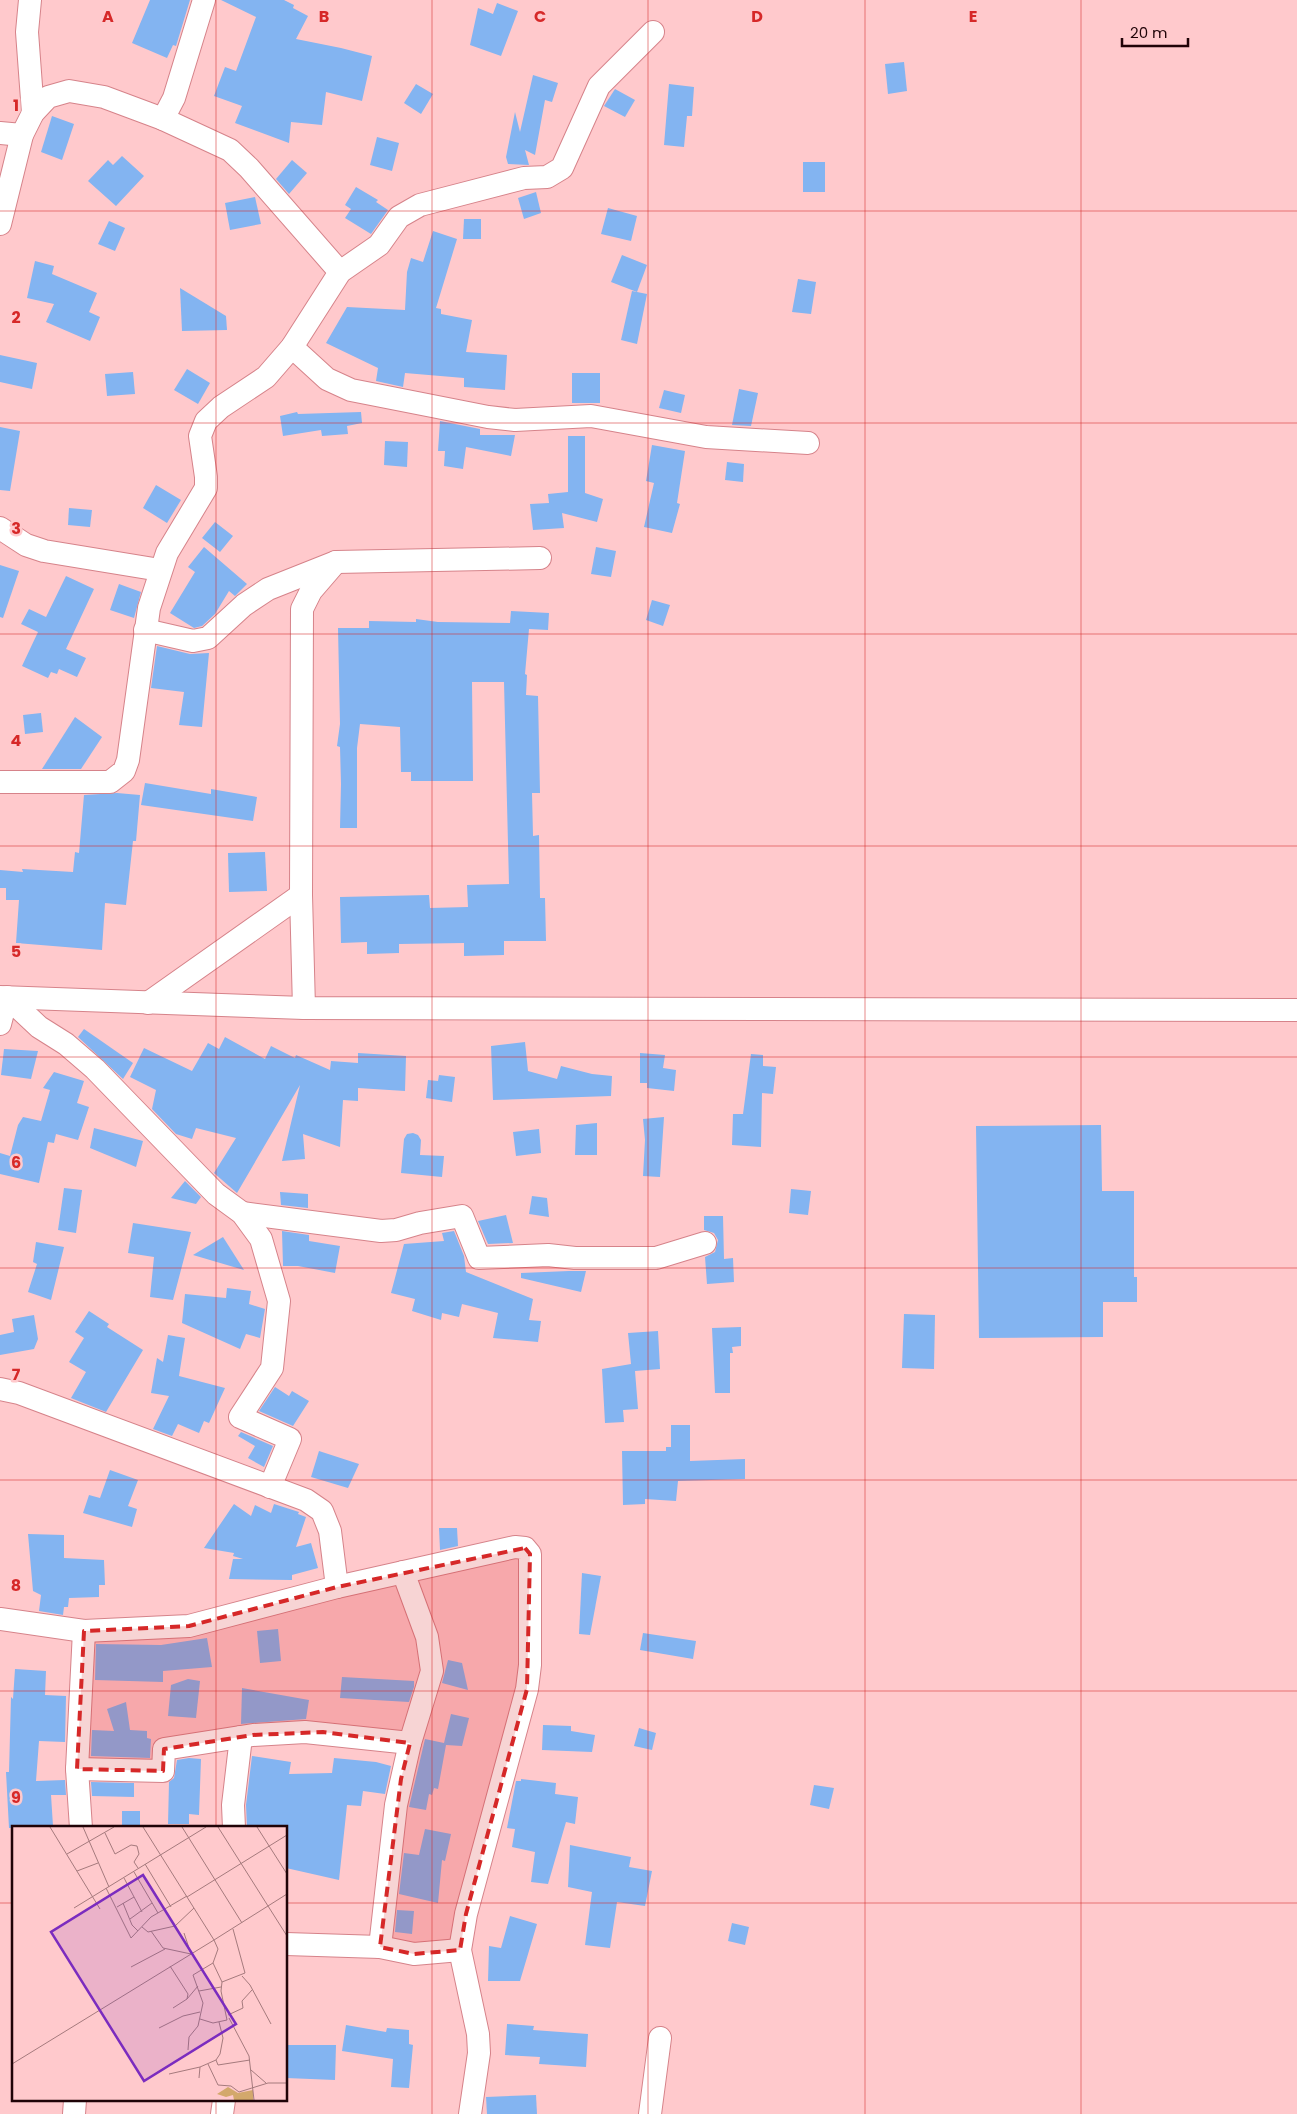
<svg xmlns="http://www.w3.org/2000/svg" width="1297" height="2114" font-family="Poppins,sans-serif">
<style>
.building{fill:#83b4f1}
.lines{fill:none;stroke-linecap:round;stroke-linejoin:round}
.street-casing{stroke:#d6838a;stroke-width:24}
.street{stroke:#fff;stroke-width:22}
.marked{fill:#d62828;fill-opacity:0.2;stroke:#d62828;stroke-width:4;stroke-dasharray:10 6;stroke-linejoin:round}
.grid{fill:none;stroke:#d62828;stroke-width:1;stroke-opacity:0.55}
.inset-road{fill:none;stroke:#a57a7d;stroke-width:1}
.view{fill:#7b2cbf;fill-opacity:0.15;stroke:#7b2cbf;stroke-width:2.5}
.inset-edge{fill:none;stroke:#1f0307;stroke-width:2.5}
.grid-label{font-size:16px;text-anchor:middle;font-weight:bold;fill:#d62828;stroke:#ffc9cc;stroke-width:5;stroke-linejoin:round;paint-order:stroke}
</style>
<rect width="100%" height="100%" fill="#ffc9cc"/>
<g class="building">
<polygon points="150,0 190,0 176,46 173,45 167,58 132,43"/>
<polygon points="221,0 284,0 294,5 293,8 308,16 296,39 341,48 372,56 362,101 326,92 322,125 291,122 289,143 235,123 242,106 214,96 225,67 236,71 256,17"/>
<polygon points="497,3 518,11 501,56 470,45 478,8 493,14"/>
<polygon points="904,62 907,91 888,94 885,64"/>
<polygon points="533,75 558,83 552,102 545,100 535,155 525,150 529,165 508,164 506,157 515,112 520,132"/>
<polygon points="416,84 433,94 421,114 404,103"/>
<polygon points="669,84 694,87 692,116 687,116 684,147 664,145"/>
<polygon points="615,89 635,100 625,117 604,106"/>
<polygon points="52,116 74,124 62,160 41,152"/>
<polygon points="377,137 399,143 392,171 370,165"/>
<polygon points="122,156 144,176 116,206 88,181 108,160 113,165"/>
<polygon points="292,160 307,173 289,194 276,179"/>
<rect x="803" y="162" width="22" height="30"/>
<polygon points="356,187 378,200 376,202 388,210 371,234 345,218 351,209 345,205"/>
<polygon points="536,192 541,213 524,219 518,198"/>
<polygon points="255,197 261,224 230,230 225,203"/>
<polygon points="608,208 637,216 631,241 601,234"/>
<polygon points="464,219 481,219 481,239 463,239"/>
<polygon points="109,221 125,228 115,251 98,244"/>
<polygon points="433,231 457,239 436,308 441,309 441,314 472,320 466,352 507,355 505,390 464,387 464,378 405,373 403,387 376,381 378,368 326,343 347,307 405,310 407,272 411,258 423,262"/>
<polygon points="622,255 647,265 637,292 611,282"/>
<polygon points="35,261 54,266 52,274 97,293 89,312 100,317 90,341 46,322 54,304 27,298"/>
<polygon points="798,279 816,282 811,314 792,312"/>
<polygon points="180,288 226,316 227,330 182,331"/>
<polygon points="632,291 647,294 637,344 621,340"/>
<polygon points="0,355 37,363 32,389 0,382"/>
<polygon points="187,369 210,383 198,404 174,390"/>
<polygon points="133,372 135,394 107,396 105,374"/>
<rect x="572" y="373" width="28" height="30"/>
<polygon points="739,389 758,393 751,426 732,425"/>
<polygon points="664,390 685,395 681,413 659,408"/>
<polygon points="297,412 298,414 361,412 362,423 347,426 348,434 322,436 321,430 283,436 280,416"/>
<polygon points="440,421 480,429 480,435 515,435 511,456 466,447 463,469 444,466 445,451 438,451"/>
<polygon points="0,427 20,431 10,491 0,490"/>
<polygon points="568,436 585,436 585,493 603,499 597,522 562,513 564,528 533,530 530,504 549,503 548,494 568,492"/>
<polygon points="385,441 408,442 407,467 384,465"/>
<polygon points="652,445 685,451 677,503 680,504 672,533 644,527 654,483 646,481"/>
<polygon points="727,462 744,464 743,482 725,480"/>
<polygon points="156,485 181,500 167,523 143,508"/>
<polygon points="69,508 92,510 90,527 68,525"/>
<polygon points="215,522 233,536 220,552 202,538"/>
<polygon points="204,547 247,584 235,596 229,591 215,614 202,626 194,628 170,613 195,572 188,567"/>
<polygon points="596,547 616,551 611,577 591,574"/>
<polygon points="0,565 19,571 3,618 0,617"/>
<polygon points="66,576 94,589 66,649 86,658 77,677 59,669 57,674 51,672 48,678 22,666 38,632 21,624 29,609 46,617"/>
<polygon points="119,584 141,592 134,618 110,610"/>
<polygon points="652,600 670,605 663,626 646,620"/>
<polygon points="511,611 549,613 548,630 529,629 525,674 527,675 526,695 538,696 540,793 532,793 533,836 539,835 540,898 545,898 546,941 504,941 504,955 464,956 464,943 399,944 399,953 367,954 367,942 341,943 340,897 429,895 430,908 468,907 467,885 509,884 504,682 472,682 473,781 411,781 411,772 401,772 400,727 360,724 357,748 357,828 340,828 341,784 340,747 337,746 340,724 338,628 369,628 369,621 416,622 416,619 438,622 510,623"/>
<polygon points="157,646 190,654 209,653 202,727 179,725 184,692 151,688"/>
<polygon points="41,713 43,732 25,734 23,715"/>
<polygon points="75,717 102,737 81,769 42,769"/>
<polygon points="145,783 211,794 211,789 257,797 253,821 141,805"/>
<polygon points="117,793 140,795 136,841 133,841 126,905 105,903 102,950 16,943 19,900 6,900 6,888 0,888 0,870 23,872 22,869 73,872 75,852 79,853 84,795"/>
<polygon points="265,852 267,891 229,892 228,853"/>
<polygon points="84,1029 133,1063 123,1079 78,1037"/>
<polygon points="225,1037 265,1059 271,1046 295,1058 296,1055 330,1070 331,1061 358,1063 358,1053 406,1056 405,1091 358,1088 358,1101 343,1100 340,1147 303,1134 305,1159 282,1161 300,1085 237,1193 214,1173 236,1138 196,1128 192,1139 176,1134 152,1109 156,1090 130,1077 144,1048 192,1071 208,1043 219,1049"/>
<polygon points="525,1042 528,1071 557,1079 561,1066 592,1074 612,1076 611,1096 493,1100 491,1046"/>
<polygon points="4,1049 38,1051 31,1079 1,1075"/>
<polygon points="640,1053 665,1055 663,1068 676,1070 674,1091 647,1088 647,1083 640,1083"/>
<polygon points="751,1054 763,1055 763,1066 776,1067 773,1094 762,1093 761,1147 732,1145 733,1114 743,1114"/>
<polygon points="54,1072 84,1081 77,1103 89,1107 78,1140 56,1134 54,1143 48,1142 39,1183 0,1174 0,1153 10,1156 18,1125 23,1117 41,1121 50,1090 43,1088"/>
<polygon points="439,1075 455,1077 452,1102 426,1098 428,1080 438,1081"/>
<polygon points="664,1117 660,1177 643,1176 645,1140 643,1119"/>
<polygon points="597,1123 597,1155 575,1155 576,1125"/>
<polygon points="1101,1125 1102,1191 1134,1191 1134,1277 1137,1277 1137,1302 1103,1302 1103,1337 979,1338 976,1126"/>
<polygon points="94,1128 143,1141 136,1167 90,1148"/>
<polygon points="539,1129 541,1153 516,1156 513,1132"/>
<polygon points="413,1133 418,1135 421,1140 420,1155 444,1156 442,1177 401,1173 404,1139 407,1134"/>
<polygon points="185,1181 201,1197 196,1204 171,1198"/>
<polygon points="64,1188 82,1190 76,1233 58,1230"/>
<polygon points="791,1189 811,1191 808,1215 789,1213"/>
<polygon points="280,1192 308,1194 308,1208 281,1205"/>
<polygon points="532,1196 547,1198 549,1217 529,1214"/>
<polygon points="506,1215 513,1243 488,1244 478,1221"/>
<polygon points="704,1216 723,1216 724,1259 733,1258 734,1282 707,1284 705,1257 715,1252 718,1240 714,1233 704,1230"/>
<polygon points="133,1223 191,1232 173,1300 150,1297 154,1257 128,1253"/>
<polygon points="282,1231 309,1235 309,1241 340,1246 335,1273 298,1266 283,1266"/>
<polygon points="454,1231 464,1256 466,1272 533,1299 529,1320 541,1321 538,1342 493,1338 498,1313 462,1304 459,1317 442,1313 441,1320 412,1311 415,1299 391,1293 404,1244 444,1241 442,1233"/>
<polygon points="223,1237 244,1270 193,1255"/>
<polygon points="36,1242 64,1247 51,1300 28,1292 37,1264 33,1262"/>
<polygon points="569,1271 586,1271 581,1292 521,1278 521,1273"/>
<polygon points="227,1288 251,1291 249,1304 265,1309 260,1338 246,1334 240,1349 182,1323 185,1294 226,1298"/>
<polygon points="89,1311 109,1324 107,1327 143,1350 106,1412 71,1398 86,1372 69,1362 84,1338 75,1332"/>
<polygon points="904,1314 935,1315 934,1369 902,1368"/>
<polygon points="34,1315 38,1339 34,1349 0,1355 0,1335 14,1332 12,1319"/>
<polygon points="741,1327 741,1346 732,1347 733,1353 730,1353 730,1393 715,1393 712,1328"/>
<polygon points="658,1331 660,1369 635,1371 638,1409 623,1410 624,1422 605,1423 602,1369 631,1364 628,1333"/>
<polygon points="168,1335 185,1338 179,1376 225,1388 209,1423 204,1421 199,1433 178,1424 172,1436 153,1429 169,1396 151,1393 157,1358 163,1362"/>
<polygon points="275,1387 289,1396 292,1391 309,1401 293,1426 259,1411"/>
<polygon points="671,1425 690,1425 690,1461 745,1459 745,1479 678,1481 676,1501 645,1499 645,1504 623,1505 622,1451 666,1451 666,1447 671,1447"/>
<polygon points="241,1432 273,1446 264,1467 248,1458 255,1446 238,1436"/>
<polygon points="319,1451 359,1464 348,1488 311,1477"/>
<polygon points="110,1470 138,1480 128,1506 137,1509 132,1527 83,1513 89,1495 100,1498"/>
<polygon points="234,1504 251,1516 255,1505 271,1513 274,1504 299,1512 298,1514 306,1517 296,1547 311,1543 318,1568 292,1575 292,1580 229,1579 233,1559 243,1559 233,1556 234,1553 204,1548"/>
<polygon points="439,1528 457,1528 458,1546 440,1550"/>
<polygon points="28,1534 64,1535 64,1558 104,1560 105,1585 99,1585 99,1597 69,1598 68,1607 64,1607 63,1615 39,1611 41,1595 33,1591"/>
<polygon points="582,1573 601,1576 590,1635 579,1634"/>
<polygon points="278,1629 281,1661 260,1663 257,1631"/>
<polygon points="643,1633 696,1641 693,1659 640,1650"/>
<polygon points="207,1638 212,1667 163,1671 163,1682 95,1680 96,1644 161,1645"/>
<polygon points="448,1660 462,1663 468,1690 442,1683"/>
<polygon points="15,1669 46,1671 45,1695 66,1696 65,1742 39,1741 36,1781 65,1780 66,1795 51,1795 53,1826 9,1828 6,1772 9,1772 11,1697 13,1699"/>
<polygon points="342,1677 414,1681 414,1687 409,1702 340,1698"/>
<polygon points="188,1679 200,1681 196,1718 168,1716 171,1685"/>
<polygon points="242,1688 309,1700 306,1719 241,1724"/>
<polygon points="126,1702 130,1730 147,1731 147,1738 151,1739 150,1758 91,1756 92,1730 114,1731 107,1709"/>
<polygon points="451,1714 469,1718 462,1746 446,1745 438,1789 434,1788 432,1795 429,1794 426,1810 409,1807 425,1739 444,1743"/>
<polygon points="543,1725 571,1726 571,1731 595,1735 592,1752 542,1750"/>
<polygon points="639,1728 656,1733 652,1750 634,1746"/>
<polygon points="252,1756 291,1762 289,1774 332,1773 334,1758 376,1762 391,1766 385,1794 363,1791 361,1806 347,1805 339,1880 286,1868 286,1828 247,1828 246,1805"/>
<polygon points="189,1758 201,1759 199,1815 189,1814 189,1824 168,1824 169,1782 174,1778 177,1760"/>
<polygon points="521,1779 556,1783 555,1794 578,1797 575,1824 566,1822 548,1884 531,1882 535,1852 512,1847 515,1829 507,1828 516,1781 521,1781"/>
<polygon points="91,1782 134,1783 134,1797 92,1796"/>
<polygon points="814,1785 834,1788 829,1809 810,1805"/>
<rect x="122" y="1811" width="18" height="17"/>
<polygon points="425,1829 451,1834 445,1861 442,1860 438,1903 399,1894 404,1853 419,1855"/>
<polygon points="570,1845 631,1857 629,1867 652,1871 645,1906 617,1902 610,1948 585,1945 592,1892 568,1887"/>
<polygon points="397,1910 414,1911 412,1934 395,1932"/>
<polygon points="510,1916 537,1924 520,1981 488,1981 489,1946 501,1948"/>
<polygon points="732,1923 749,1927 745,1945 728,1941"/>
<polygon points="507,2024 534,2026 533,2030 588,2034 586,2067 539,2064 540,2057 505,2055"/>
<polygon points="346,2025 386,2032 387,2028 409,2030 409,2044 413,2045 409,2088 391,2087 393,2059 342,2051"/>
<polygon points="288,2045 336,2045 335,2080 286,2078"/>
<polygon points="536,2095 537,2114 487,2114 486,2097"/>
</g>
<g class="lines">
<g class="street-casing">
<g id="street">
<polyline points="30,0 27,32 33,113"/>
<polyline points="163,119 174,98 204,0"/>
<polyline points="0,133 22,135"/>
<polyline points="0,224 22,135 33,113 48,97 69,91 104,97 163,119 230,150 249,168 340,272"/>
<polyline points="292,347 327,379 351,390 488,417 515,420 591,416 706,437 808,443"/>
<polyline points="0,528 26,545 44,551 160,570"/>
<polyline points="145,630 193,641 208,638 244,605 268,589 336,562 540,558"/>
<polyline points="0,782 110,782 124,771 128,760 149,608 167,553 206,488 206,477 200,436 206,421 221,407 266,377 292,347 340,272 379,245 399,217 420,205 524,178 547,177 562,168 599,86 653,32"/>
<polyline points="0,997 304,1008 1297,1010"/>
<polyline points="148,1003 301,895"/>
<polyline points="304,1008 301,895 302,609 311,591 336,562"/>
<polyline points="0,1024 7,997 39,1027 66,1044 95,1069 216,1194 242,1213 261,1239 279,1301 272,1368 240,1417 290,1439 270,1487"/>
<polyline points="242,1213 381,1231 396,1230 420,1223 462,1216 479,1258 548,1255 575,1258 656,1258 705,1243"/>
<polyline points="0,1389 19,1393 306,1500 322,1511 330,1531 337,1587"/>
<polyline points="0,1619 84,1631 189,1626 337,1587 515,1547 525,1548 530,1554 530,1665 527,1689 466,1914 460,1950 478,2034 479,2053 470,2114"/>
<polyline points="77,1769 163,1771 164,1749 253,1735 305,1732 410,1743"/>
<polyline points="81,1828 77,1769 84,1631"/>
<polyline points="234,1828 233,1805 241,1737"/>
<polyline points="286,1944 380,1947 414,1954 460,1950"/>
<polyline points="380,1947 396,1805 410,1743 432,1671 427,1637 403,1572"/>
<polyline points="74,2114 75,2100"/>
<polyline points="222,2114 224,2100"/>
<polyline points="650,2114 660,2038"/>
</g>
</g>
<use href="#street" class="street"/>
</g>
<path class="marked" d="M525 1548 530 1554 527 1689 466 1914 460 1950 414 1954 380 1947 401 1779 410 1743 323 1732 253 1735 164 1749 163 1771 77 1769 84 1631 189 1626 337 1587Z"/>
<path class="grid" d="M216 0V1828M432 0V2114M648 0V2114M865 0V2114M1081 0V2114M0 211H1297M0 423H1297M0 634H1297M0 846H1297M0 1057H1297M0 1268H1297M0 1480H1297M0 1691H1297M0 1903H14M286 1903H1297M216 2100V2114"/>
<g transform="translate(12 1826)">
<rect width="275" height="275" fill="#ffc9cc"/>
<path d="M216 261 226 267 241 264V274H222L221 269 214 271 205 268Z" fill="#d3a86c"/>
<path class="inset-road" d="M38 1 88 83M71 1 97 61M131 1 202 114 275 68M170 1 230 97M206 1 275 110M245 1 275 48M93 7 103 28 119 19 125 20 127 28 122 36 126 42M55 28 102 1M133 38 159 81M65 45 86 37M122 46 146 87M112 52 130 86M94 62 119 112 139 91 175 70M175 71 275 9M111 77 120 99 126 105M105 81 122 71M62 82 194 1M118 93 140 77M130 101 136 106 163 100 182 82M139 105 151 122 179 128 172 107M158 140 176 168 175 173M119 141 153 123M230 150 238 159 259 198M187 165 209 161M161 182 175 173 186 160M216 189 231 182 230 175 240 164M217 192 237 230 242 274M188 193 201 197 215 194 209 165 210 156 233 147 221 103M147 202 171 190 188 186M176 224 177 211 186 200 191 177 181 149 201 137M204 234 206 239 238 234M0 238 202 114 206 123 201 137 210 156M196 238 206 259 219 260 227 266 256 257H275M239 244 254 257M157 248 188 241M187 252 188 241 204 234 208 228 211 212 207 196"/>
<path class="view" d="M131 49 224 198 132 255 39 106Z"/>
<rect width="275" height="275" class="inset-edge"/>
</g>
<g class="grid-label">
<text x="108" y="22">A</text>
<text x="324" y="22">B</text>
<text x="540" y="22">C</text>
<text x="757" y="22">D</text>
<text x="973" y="22">E</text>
<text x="16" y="111">1</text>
<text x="16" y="323">2</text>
<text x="16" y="534">3</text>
<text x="16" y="746">4</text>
<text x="16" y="957">5</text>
<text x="16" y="1168">6</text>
<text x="16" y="1380">7</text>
<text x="16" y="1591">8</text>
<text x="16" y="1803">9</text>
</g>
<path d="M1122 38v8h66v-8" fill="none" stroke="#1f0307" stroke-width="2.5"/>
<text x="1130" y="38" font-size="15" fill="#1f0307" stroke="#ffc9cc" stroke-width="4" paint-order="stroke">20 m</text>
</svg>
